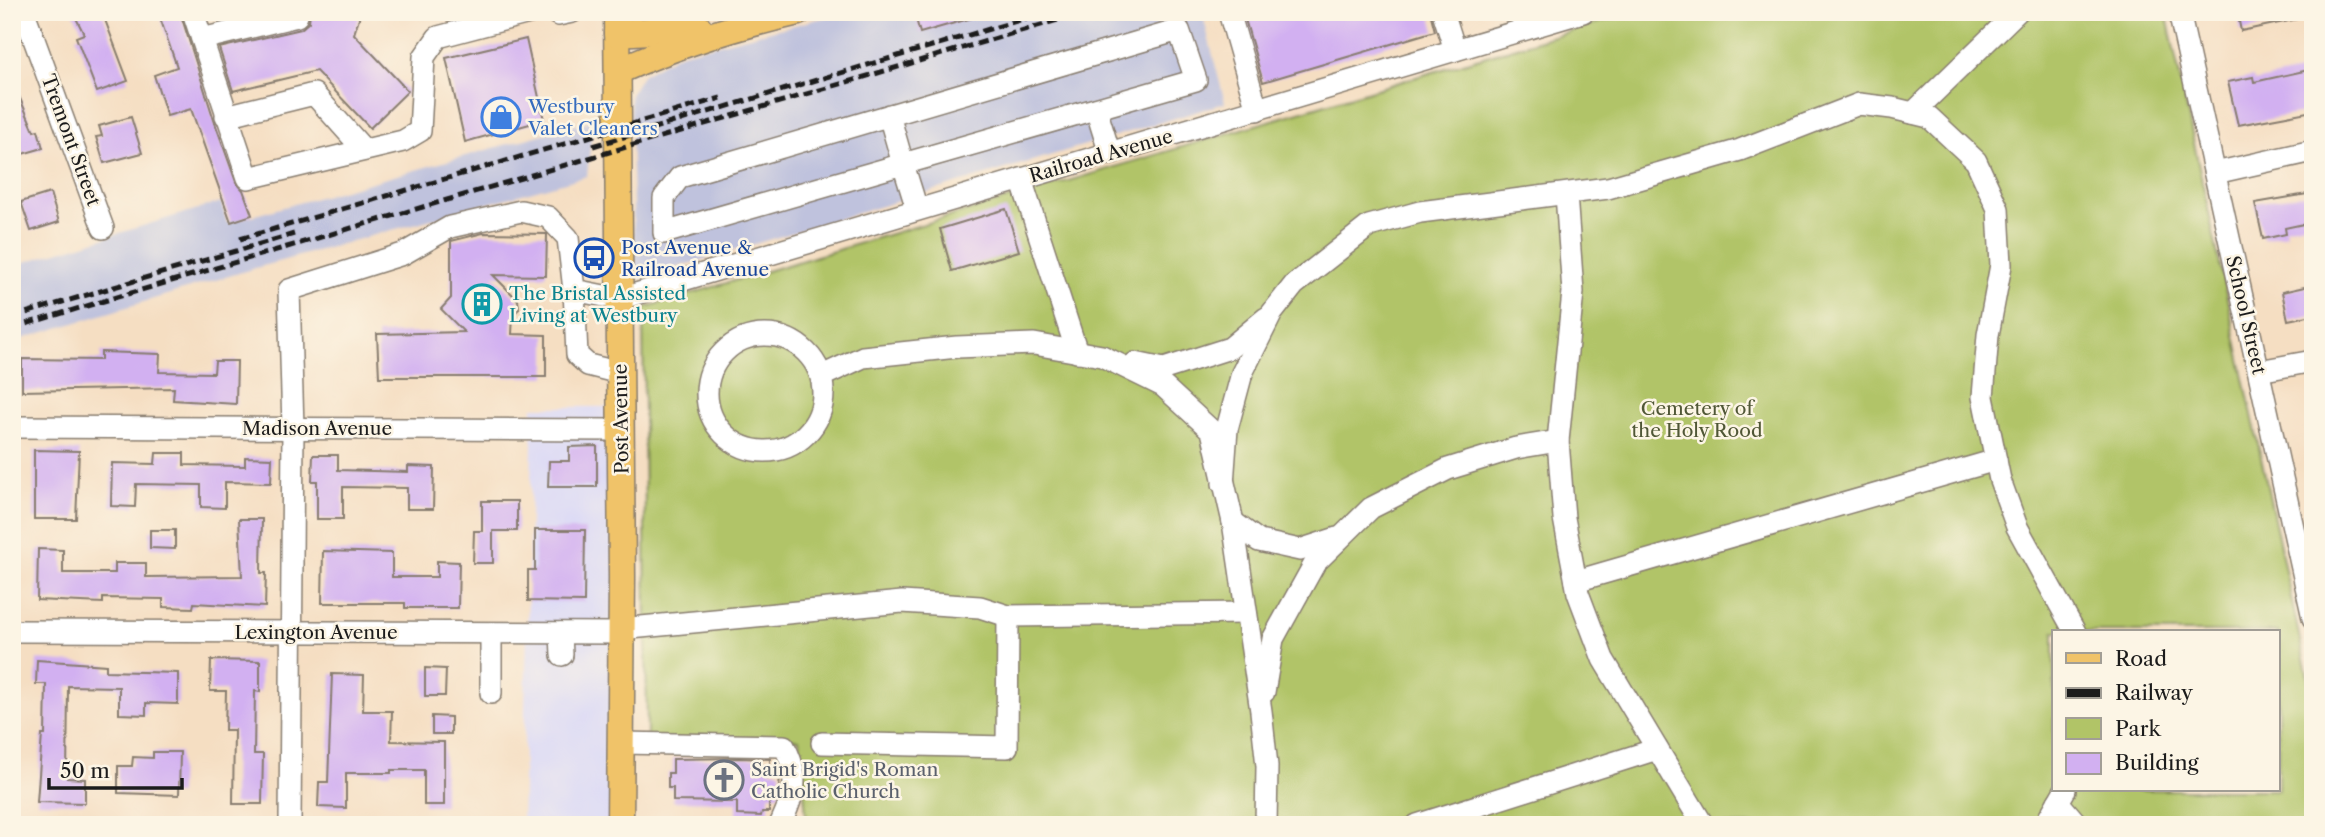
<svg xmlns="http://www.w3.org/2000/svg" width="2325" height="837" font-family="'Libre Caslon Text',serif">
<style>
.built{fill:#d8d7f8}
.industrial{fill:#bfc2dd}
.green{fill:#b1c467;stroke:#667042;stroke-width:2;fill-rule:evenodd}
.building{fill:#d2b0f1}
.lines{fill:none;stroke-linecap:round;stroke-linejoin:round}
.minor-casing{stroke:#887d6f;stroke-width:24}
.major-casing{stroke:#887d6f;stroke-width:29}
.minor{stroke:#fff;stroke-width:21}
.major{stroke:#f0c369;stroke-width:26}
.rail{stroke:#1c1c1c;stroke-width:5;stroke-dasharray:10 5;stroke-linecap:butt}
.labels{text-anchor:middle;dominant-baseline:central;stroke-width:5;stroke-linejoin:round;paint-order:stroke}
.shop-label{font-size:19px;fill:#366cbe;stroke:#fcf5e5;text-anchor:start}
.street-label{font-size:19px;fill:#1c1c1c;stroke:#fcf5e5}
.transit-label{font-size:19px;fill:#164399;stroke:#fcf5e5;text-anchor:start}
.culture-label{font-size:19px;fill:#0d838f;stroke:#fcf5e5;text-anchor:start}
.park-label{font-size:19px;fill:#505736;stroke:#fcf5e5}
.worship-label{font-size:19px;fill:#5b616d;stroke:#fcf5e5;text-anchor:start}
</style>
<rect width="100%" height="100%" fill="#fcf5e5"/>
<filter id="ink" filterUnits="userSpaceOnUse"><feTurbulence type="fractalNoise" baseFrequency=".0143" numOctaves="2"/><feDisplacementMap in="SourceGraphic" scale="14" xChannelSelector="R" yChannelSelector="G"/><feConvolveMatrix kernelMatrix="1 2 1 2 8 2 1 2 1" color-interpolation-filters="sRGB"/></filter>
<filter id="wash" filterUnits="userSpaceOnUse"><feTurbulence type="fractalNoise" baseFrequency=".00686" numOctaves="4" result="noise"/><feDisplacementMap in="SourceGraphic" scale="28" xChannelSelector="R" yChannelSelector="G"/><feGaussianBlur stdDeviation="1.57" result="paint"/><feColorMatrix in="noise" values="0 0 0 0 0 0 0 0 0 0 0 0 0 0 0 0 0 1.4 0 .05"/><feComposite in="paint" operator="in"/></filter>
<g filter="url(#wash)">
<rect width="100%" height="100%" fill="#f5dec2"/>
<polygon class="built" points="533,407 623,407 621,825 522,825"/>
<g class="industrial">
<polygon points="846,12 1202,12 1225,103 635,280 630,95 642,75 679,54"/>
<polygon points="593,120 587,176 252,269 12,342 12,266 221,202 227,223"/>
</g>
<path class="green" d="M1634 12H2166L2313 701V825H807L799 739 647 740 643 308ZM2054 632H2278V790H2054Z"/>
<g id="blocks">
<g class="building">
<polygon points="73,12 102,12 128,81 97,92 76,37 84,34"/>
<polygon points="158,12 180,12 214,120 236,182 243,190 252,215 231,222 191,109 167,116 154,75 177,67"/>
<polygon points="310,12 361,12 354,34 408,91 370,128 316,71 233,91 219,48 301,29 309,22"/>
<polygon points="931,12 978,12 979,16 920,33 916,19"/>
<polygon points="1243,12 1430,12 1435,31 1263,82"/>
<polygon points="2237,12 2298,12 2298,19 2241,31"/>
<polygon points="526,39 544,120 465,142 446,58"/>
<polygon points="2313,69 2313,111 2238,125 2228,82 2253,77 2254,82"/>
<polygon points="12,80 34,131 38,130 43,148 12,157"/>
<polygon points="131,117 142,153 104,163 96,137 102,136 99,126"/>
<polygon points="50,193 59,222 31,231 21,202"/>
<polygon points="2313,193 2313,222 2285,228 2286,234 2263,239 2255,203"/>
<polygon points="1006,209 1019,251 952,271 940,229"/>
<polygon points="483,233 547,234 546,276 493,275 518,300 519,309 513,315 512,334 546,335 546,377 379,377 377,334 464,332 441,309 451,298 451,241"/>
<polygon points="2309,286 2313,315 2288,320 2282,292"/>
<polygon points="101,352 160,354 159,372 214,373 215,361 237,361 236,404 173,400 174,388 22,391 22,359 101,360"/>
<polygon points="597,446 597,487 548,487 549,461 569,461 569,447"/>
<polygon points="34,450 79,451 76,519 34,519"/>
<polygon points="156,453 184,453 184,465 245,466 245,457 272,458 271,483 225,482 225,508 201,507 201,485 136,484 135,507 111,506 112,463 155,464"/>
<polygon points="313,455 338,455 338,470 408,472 408,466 434,467 433,509 407,509 407,488 343,487 343,519 317,519 317,481 312,481"/>
<polygon points="482,501 517,501 517,531 493,531 493,563 473,563 474,531 482,531"/>
<polygon points="239,519 262,519 261,573 266,573 265,607 194,603 193,608 163,607 163,599 103,598 103,603 37,600 38,549 63,550 63,573 115,573 115,563 146,563 146,577 242,576"/>
<polygon points="150,530 175,530 175,549 150,548"/>
<polygon points="535,530 585,530 584,602 528,601 528,570 535,570"/>
<polygon points="323,551 392,553 392,577 437,577 437,561 459,562 458,608 405,608 405,603 322,603"/>
<polygon points="37,660 106,665 106,671 178,673 178,704 146,703 146,715 119,714 119,687 68,686 67,778 85,779 85,803 37,802 42,735 45,735 46,684 36,684"/>
<polygon points="211,660 260,661 260,692 255,691 254,754 263,754 262,804 233,804 234,730 225,730 226,691 210,691"/>
<polygon points="425,668 446,669 445,696 425,696"/>
<polygon points="332,674 364,675 363,711 392,711 391,741 444,742 444,805 424,805 424,770 391,770 391,773 346,773 346,808 318,807 319,782 328,782"/>
<polygon points="432,716 451,717 451,734 432,734"/>
<polygon points="153,752 180,752 179,795 118,793 118,766 132,766 133,757 153,758"/>
<polygon points="739,758 770,759 770,770 780,771 779,792 778,795 769,795 769,812 762,812 761,816 737,815 737,802 673,801 673,788 668,788 668,773 673,773 673,759"/>
</g>
</g>
</g>
<g filter="url(#ink)">
<use href="#blocks" fill-opacity="0" stroke="#887d6f" stroke-width="2"/>
<g class="lines">
<g class="minor-casing">
<g id="minor">
<polyline points="24,12 103,228"/>
<polyline points="193,12 248,178 403,141 420,131 424,57 438,37 533,12"/>
<polyline points="554,12 558,15 572,12"/>
<polyline points="1229,12 1257,110"/>
<polyline points="1443,12 1455,50"/>
<polyline points="2179,12 2313,618"/>
<polyline points="202,39 297,16 297,12"/>
<polyline points="1096,109 1110,154"/>
<polyline points="1913,113 2017,12"/>
<polyline points="889,115 903,164 1196,80 1179,30 680,177 664,198 664,233 903,164 917,209"/>
<polyline points="226,116 314,94 364,150"/>
<polyline points="2215,173 2313,151"/>
<polyline points="1021,179 1077,352"/>
<polyline points="1566,194 1573,292 1558,441 1564,518 1578,593 1603,659 1703,825"/>
<polyline points="574,290 577,355 588,365 620,373"/>
<circle cx="765" cy="393" r="58"/>
<polyline points="1135,363 1164,369 1230,348 1266,318"/>
<polyline points="2259,371 2313,361"/>
<polyline points="822,376 863,357 957,347 1034,344 1102,356 1163,386 1212,431 1233,522 1261,711 1267,766 1266,825"/>
<polyline points="12,427 621,430"/>
<polyline points="1223,484 1227,429 1242,373 1272,313 1294,285 1369,226 1420,212 1608,188 1740,150 1859,104 1892,108 1929,117 1976,161 1998,209 2001,265 1988,335 1983,397 2000,480 2017,527 2075,632"/>
<polyline points="1233,522 1259,541 1300,550 1337,538"/>
<polyline points="1576,581 1996,460"/>
<polyline points="620,629 902,602 980,607 1008,616 1246,613"/>
<polyline points="12,631 620,633"/>
<polyline points="491,633 491,693"/>
<polyline points="561,633 562,655"/>
<polyline points="1264,692 1273,639 1315,563 1371,508 1448,469 1516,448 1558,441"/>
<path d="M620 743 784 746C801 777 794 795 780 825"/>
<polyline points="822,743 1007,747 1008,616"/>
<polyline points="2058,802 2078,825"/>
<polyline points="290,825 293,428 289,290 403,254 450,227 521,211 548,217 568,238 574,290 619,299 1583,12"/>
<polyline points="1417,825 1657,749"/>
<polyline points="2045,825 2065,790"/>
</g>
</g>
<g class="major-casing">
<g id="major">
<polyline points="617,12 622,578 620,825"/>
<polyline points="617,33 699,28"/>
<path d="M618 71C676 45 736 26 798 12"/>
</g>
</g>
<use href="#minor" class="minor"/>
<use href="#major" class="major"/>
<g class="rail">
<polyline points="593,146 1047,12"/>
<polyline points="240,239 721,98"/>
<polyline points="12,317 294,234"/>
<polyline points="12,328 1085,12"/>
</g>
</g>
</g>
<defs>
<g id="shop-ring" transform="scale(2.0125)"><circle r="9.5" fill="#fcf5e5" stroke="#3f7fe0" stroke-width="1.5"/><path d="M-5-2.5h2.3a2.7 3.5 0 0 1 5.4 0H5L5.5 6h-11ZM-1.5-2.5h3a1.5 2.3 0 0 0-3 0Z" fill="#3f7fe0"/></g>
<g id="bus-ring" transform="scale(2.0125)"><circle r="9.5" fill="#fcf5e5" stroke="#1a4fb4" stroke-width="1.5"/><path d="M-5-6H5V4H4V6H2V4H-2V6H-4V4H-5ZM-3.5-4V0h7V-4ZM-3.5 1.2v1.5H-2V1.2ZM2 1.2v1.5H3.5V1.2Z" fill="#1a4fb4"/></g>
<g id="building-ring" transform="scale(2.0125)"><circle r="9.5" fill="#fcf5e5" stroke="#0f9aa8" stroke-width="1.5"/><path d="M-4-6H4V6H1V3H-1V6H-4ZM-2.5-4.3h1.7v1.8h-1.7ZM.8-4.3h1.7v1.8H.8ZM-2.5-1h1.7V.8h-1.7ZM.8-1h1.7V.8H.8Z" fill="#0f9aa8"/></g>
<g id="church-ring" transform="scale(2.0125)"><circle r="9.5" fill="#fcf5e5" stroke="#6b7280" stroke-width="1.5"/><path d="M-1.2-6h2.4v3.5h3.3v2.4h-3.3V6h-2.4V-.1h-3.3v-2.4h3.3Z" fill="#6b7280"/></g>
</defs>
<g fill-rule="evenodd">
<use href="#shop-ring" x="501" y="117"/>
<use href="#bus-ring" x="594" y="258"/>
<use href="#building-ring" x="482" y="304"/>
<use href="#church-ring" x="724" y="780"/>
</g>
<g class="labels">
<g class="shop-label">
<text x="528" y="106">Westbury<tspan x="528" dy="22">Valet Cleaners</tspan></text>
</g>
<g class="street-label">
<text transform="translate(71 140) rotate(70)">Tremont Street</text>
<text transform="translate(1101 156) rotate(-16)">Railroad Avenue</text>
<text transform="translate(2246 315) rotate(77)">School Street</text>
<text transform="translate(621 419) rotate(-91)">Post Avenue</text>
<text x="317" y="428">Madison Avenue</text>
<text x="316" y="632">Lexington Avenue</text>
</g>
<g class="transit-label">
<text x="621" y="247">Post Avenue &amp;<tspan x="621" dy="22">Railroad Avenue</tspan></text>
</g>
<g class="culture-label">
<text x="509" y="293">The Bristal Assisted<tspan x="509" dy="22">Living at Westbury</tspan></text>
</g>
<g class="park-label">
<text x="1697" y="408">Cemetery of<tspan x="1697" dy="22">the Holy Rood</tspan></text>
</g>
<g class="worship-label">
<text x="751" y="769">Saint Brigid's Roman<tspan x="751" dy="22">Catholic Church</tspan></text>
</g>
</g>
<rect width="2325" height="837" fill="none" stroke="#fcf5e5" stroke-width="42"/>
<rect x="2052" y="630" width="228" height="161" fill="#fcf5e5" stroke="#a29e95" stroke-width="2"/>
<rect x="2066" y="653" width="35" height="10" fill="#f0c369" stroke="#a29e95" stroke-width="2"/>
<text x="2115" y="666" font-size="21" fill="#1c1c1c">Road</text>
<rect x="2066" y="688" width="35" height="10" fill="#1c1c1c" stroke="#a29e95" stroke-width="2"/>
<text x="2115" y="700" font-size="21" fill="#1c1c1c">Railway</text>
<rect x="2066" y="718" width="35" height="21" fill="#b1c467" stroke="#a29e95" stroke-width="2"/>
<text x="2115" y="736" font-size="21" fill="#1c1c1c">Park</text>
<rect x="2066" y="753" width="35" height="21" fill="#d2b0f1" stroke="#a29e95" stroke-width="2"/>
<text x="2115" y="770" font-size="21" fill="#1c1c1c">Building</text>
<path d="M49 778v10h133v-10" fill="none" stroke="#1c1c1c" stroke-width="3.5"/>
<text x="60" y="778" font-size="21" fill="#1c1c1c" stroke="#fcf5e5" stroke-width="5" paint-order="stroke">50 m</text>
</svg>
